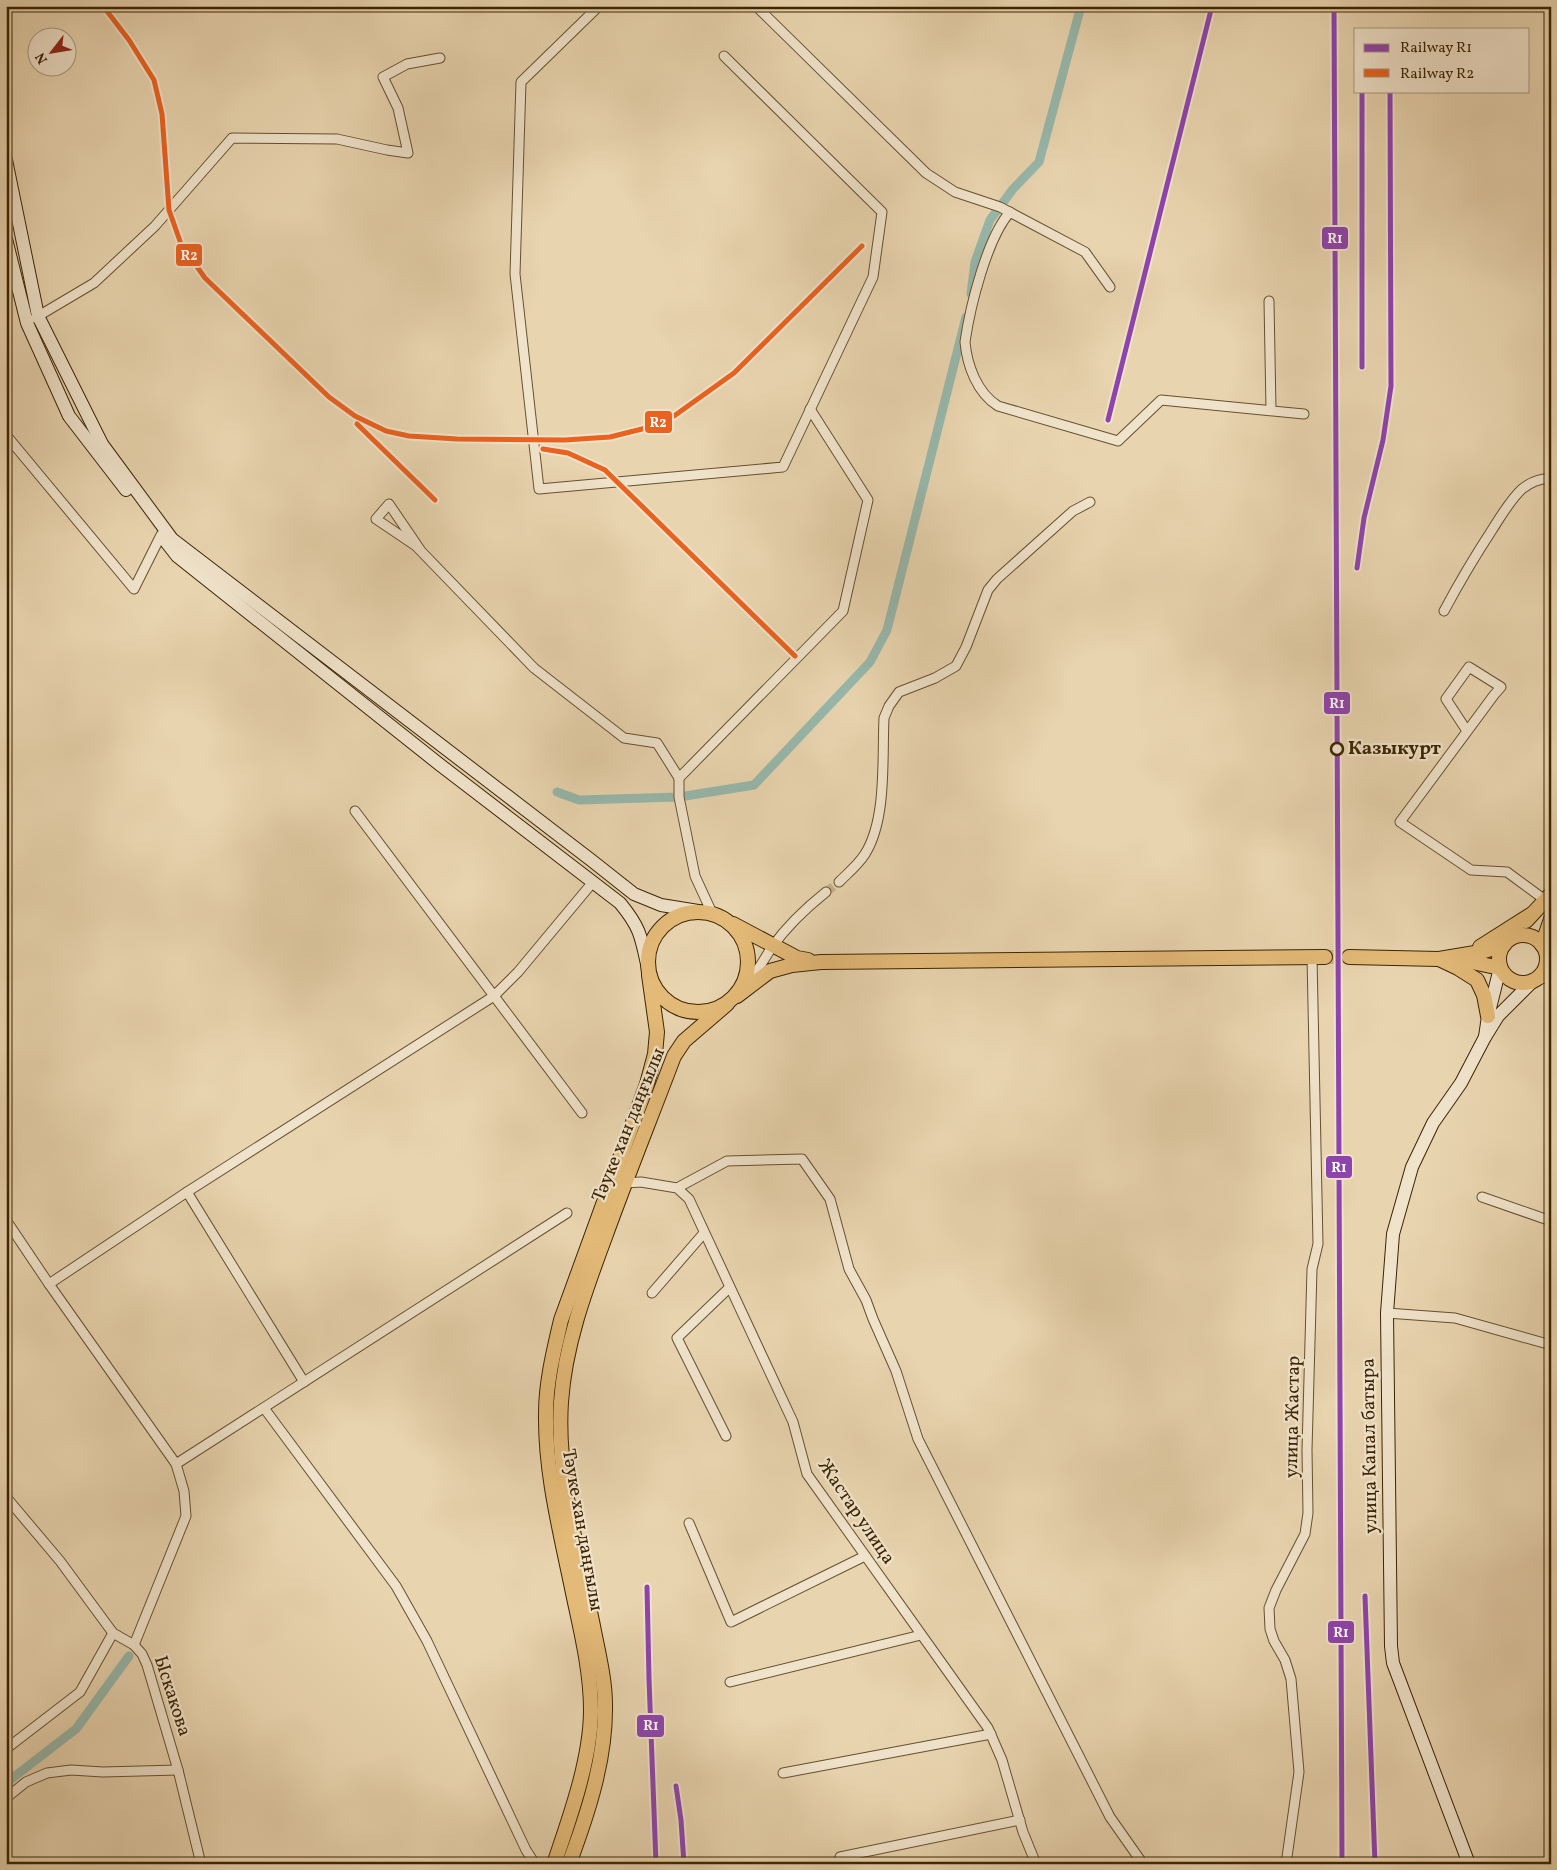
<svg xmlns="http://www.w3.org/2000/svg" width="1557" height="1870" font-family="Vollkorn,serif">
<style>
.lines{fill:none;stroke-linecap:round;stroke-linejoin:round}
.canal{stroke:#97b8ab;stroke-width:9}
.street-tunnel{stroke:#c6b18c;stroke-width:9;stroke-dasharray:9 4.5;stroke-linecap:butt}
.primary-tunnel{stroke:#c6b18c;stroke-width:14;stroke-dasharray:14 7;stroke-linecap:butt}
.street-casing{stroke:#67502d;stroke-width:11}
.secondary-casing{stroke:#3c2402;stroke-width:14}
.primary-casing{stroke:#3c2402;stroke-width:16}
.street{stroke:#f0e3cb;stroke-width:9}
.secondary{stroke:#f0e3cb;stroke-width:12}
.primary{stroke:#e4ba78;stroke-width:14}
.rail-1-casing{stroke:#f0e3cb;stroke-width:9}
.rail-2-casing{stroke:#f0e3cb;stroke-width:9}
.rail-1{stroke:#8e44ad;stroke-width:5}
.rail-2{stroke:#e96220;stroke-width:5}
.stop-dot{fill:#f0e3cb;stroke:#3c2402;stroke-width:2.5}
.labels{text-anchor:middle;dominant-baseline:central;stroke-width:4.5;stroke-linejoin:round;paint-order:stroke}
.stop-label{font-size:19px;font-weight:bold;fill:#3c2402;stroke:#f0e3cb;text-anchor:start}
.street-label{font-size:19px;fill:#3c2402;stroke:#f0e3cb}
.line-badge{stroke:#f0e3cb;stroke-width:2}
.badge-label{font-size:14px;text-anchor:middle;font-weight:bold;fill:#fff}
</style>
<rect width="100%" height="100%" fill="#e8d4af"/>
<filter id="stains"><feTurbulence type="fractalNoise" baseFrequency=".004" numOctaves="4"/><feColorMatrix values="0 0 0 0 .2 0 0 0 0 .09 0 0 0 0 .02 0 0 0 .5 -.17"/></filter>
<radialGradient id="worn" r=".72"><stop offset=".6" stop-color="#630" stop-opacity="0"/><stop offset="1" stop-color="#630" stop-opacity=".3"/></radialGradient>
<g class="lines">
<g class="canal">
<polyline points="971,294 975,262 990,220 1013,189 1039,162 1081,6"/>
<polyline points="557,792 579,800 679,797 754,785 870,662 887,630 966,317"/>
<polyline points="6,1783 76,1729 129,1656"/>
</g>
<polyline class="street-tunnel" points="826,892 839,882"/>
<polyline class="primary-tunnel" points="1325,957 1349,957"/>
<g class="street-casing">
<g id="street">
<polyline points="599,6 521,82 515,274 539,489 783,467 873,277 882,212 724,56"/>
<polyline points="756,6 926,173 955,192 1000,207 1085,252 1110,287"/>
<path d="M1010 212C987 238 970 307 965 342 967 365 977 393 998 406L1118 441 1161 400 1304 414"/>
<polyline points="1269,301 1271,410"/>
<polyline points="35,318 94,283 155,226 232,138 337,139 387,150 408,153 398,108 383,77 407,64 440,58"/>
<polyline points="6,435 134,589 161,535"/>
<polyline points="421,551 389,504 376,519 416,546 534,668 624,738 657,743 679,778"/>
<path d="M1444 611C1459 583 1475 556 1492 530 1501 516 1510 500 1522 489 1531 482 1540 478 1551 479"/>
<polyline points="1467,731 1446,699 1469,667 1501,687 1494,695 1400,822 1471,870 1507,872 1545,900"/>
<polyline points="355,811 582,1113"/>
<path d="M839 882C848 873 858 865 865 854 887 819 882 759 884 718L889 706 899 692 935 678 956 666 966 647 988 590 997 579 1073 511 1090 502"/>
<polyline points="712,913 695,876 679,797 679,778 843,611 868,500 810,409"/>
<path d="M748 981C758 972 764 959 772 947 787 926 806 908 826 892"/>
<polyline points="625,1183 641,1182 677,1188 689,1199 793,1422 807,1474 988,1728 1002,1760 1023,1832 1036,1864"/>
<polyline points="677,1188 727,1161 802,1159 830,1199 849,1269 866,1300 873,1319 896,1371 918,1439 1110,1817 1143,1864"/>
<polyline points="187,1192 304,1382"/>
<polyline points="1482,1197 1551,1221"/>
<polyline points="6,1220 49,1284 176,1464 184,1491 186,1516 134,1645"/>
<polyline points="49,1284 187,1192 494,996 518,972 593,882"/>
<polyline points="652,1293 704,1233"/>
<polyline points="1387,1313 1455,1318 1551,1345"/>
<polyline points="264,1408 396,1586 427,1641 526,1850 535,1864"/>
<polyline points="726,1436 677,1338 729,1288"/>
<polyline points="176,1464 567,1213"/>
<polyline points="6,1497 60,1561 113,1633 134,1645 142,1654 147,1665 178,1770 201,1864"/>
<polyline points="689,1523 731,1622 865,1556"/>
<polyline points="730,1682 921,1635"/>
<polyline points="6,1749 80,1692 113,1633"/>
<polyline points="783,1773 991,1734"/>
<polyline points="6,1798 26,1782 47,1773 71,1770 103,1772 178,1770"/>
<polyline points="840,1857 1020,1820"/>
<polyline points="1286,1864 1299,1772 1291,1679 1285,1660 1274,1641 1270,1629 1269,1608 1276,1590 1305,1534 1308,1513 1307,1450 1312,1269 1318,1244 1312,957"/>
</g>
</g>
<g class="secondary-casing">
<g id="secondary">
<polyline points="6,160 38,316 102,444 172,539 591,860 634,894 661,905 698,911"/>
<polyline points="6,239 27,323 69,416 126,490"/>
<path d="M163 538 177 556 439 764 620 903C639 926 641 935 647 964"/>
<polyline points="1500,968 1488,1016 1485,1037 1498,1016 1534,980 1551,974"/>
<polyline points="1469,1864 1393,1663 1391,1646 1387,1313 1393,1234 1412,1167 1433,1123 1461,1083 1485,1037"/>
</g>
</g>
<g class="primary-casing">
<g id="primary">
<circle cx="698" cy="962" r="50"/>
<polyline points="1526,921 1551,894"/>
<polyline points="733,924 797,958 808,960"/>
<circle cx="1523" cy="959" r="24"/>
<polyline points="1542,945 1551,919"/>
<polyline points="1480,947 1532,914"/>
<polyline points="1349,957 1439,959 1458,968 1477,980 1484,995 1488,1016"/>
<polyline points="1500,968 1472,962 1439,959 1481,952 1504,945"/>
<polyline points="737,996 770,971 792,965 821,962 1325,957"/>
<path d="M554 1864C570 1817 591 1759 591 1710 591 1671 581 1631 573 1593 561 1534 545 1474 546 1413 546 1382 554 1350 561 1320L647 1084 655 1054 657 1032 649 975"/>
<path d="M569 1864C588 1813 606 1759 605 1705 605 1679 598 1652 593 1626 579 1556 556 1474 561 1402 565 1344 585 1291 605 1237 627 1176 651 1117 674 1056L684 1041 727 1004"/>
</g>
</g>
<use href="#street" class="street"/>
<use href="#secondary" class="secondary"/>
<use href="#primary" class="primary"/>
<g class="rail-1-casing">
<g id="rail-1">
<polyline points="1334,6 1342,1864"/>
<polyline points="1362,91 1362,367"/>
<polyline points="1108,420 1212,6"/>
<polyline points="1357,568 1364,518 1383,440 1391,386 1390,91"/>
<polyline points="647,1587 649,1679 656,1864"/>
<polyline points="1365,1596 1375,1864"/>
<polyline points="676,1786 681,1820 684,1864"/>
</g>
</g>
<g class="rail-2-casing">
<g id="rail-2">
<polyline points="103,6 129,40 154,80 162,114 169,210 181,244 205,278 329,397 355,416 386,431 409,436 457,439 565,440 610,437 642,429 674,416 734,373 862,246"/>
<polyline points="357,424 435,500"/>
<polyline points="543,449 568,453 605,470 795,656"/>
</g>
</g>
<use href="#rail-1" class="rail-1"/>
<use href="#rail-2" class="rail-2"/>
</g>
<circle class="stop-dot" cx="1337" cy="749" r="6"/>
<g class="labels">
<g class="stop-label">
<text x="1348" y="749">Казыкурт</text>
</g>
<g class="street-label">
<text transform="translate(629 1125) rotate(-68)">Тәуке хан даңғылы</text>
<text transform="translate(1293 1417) rotate(-89)">улица Жастар</text>
<text transform="translate(1370 1446) rotate(-91)">улица Капал батыра</text>
<text transform="translate(856 1512) rotate(56)">Жастар улица</text>
<text transform="translate(582 1530) rotate(80)">Тәуке хан даңғылы</text>
<text transform="translate(172 1696) rotate(72)">Ыскакова</text>
</g>
</g>
<g class="line-badge">
<rect x="1321" y="226" width="28" height="24" rx="5" fill="#8e44ad"/>
<rect x="175" y="243" width="28" height="24" rx="5" fill="#e96220"/>
<rect x="644" y="410" width="29" height="24" rx="5" fill="#e96220"/>
<rect x="1323" y="691" width="28" height="24" rx="5" fill="#8e44ad"/>
<rect x="1325" y="1155" width="28" height="24" rx="5" fill="#8e44ad"/>
<rect x="1327" y="1620" width="28" height="24" rx="5" fill="#8e44ad"/>
<rect x="636" y="1714" width="29" height="24" rx="5" fill="#8e44ad"/>
</g>
<g class="badge-label">
<text x="1335" y="243">R1</text>
<text x="189" y="260">R2</text>
<text x="658" y="427">R2</text>
<text x="1337" y="708">R1</text>
<text x="1339" y="1172">R1</text>
<text x="1341" y="1637">R1</text>
<text x="651" y="1730">R1</text>
</g>
<rect width="1557" height="1870" fill="none" stroke="#e8d4af" stroke-width="25"/>
<rect x="8" y="8" width="1542" height="1855" fill="none" stroke="#3c2402" stroke-width="2.5"/>
<rect x="12" y="12" width="1532" height="1845" fill="none" stroke="#3c2402"/>
<rect x="1354" y="28" width="175" height="65" fill="#f0e3cb" stroke="#a8977b"/>
<rect x="1364" y="44" width="25" height="8" fill="#8e44ad" stroke="#a8977b"/>
<text x="1400" y="52" font-size="15" fill="#3c2402">Railway R1</text>
<rect x="1364" y="69" width="25" height="8" fill="#e96220" stroke="#a8977b"/>
<text x="1400" y="78" font-size="15" fill="#3c2402">Railway R2</text>
<g transform="translate(52 52) rotate(239)"><circle r="24" fill="#f0e3cb" stroke="#a8977b"/>
<path d="M0-4L9 19L0 12L-9 19Z" fill="#8f2418"/>
<text y="-8" font-size="14" font-weight="bold" text-anchor="middle" fill="#3c2402">N</text>
</g>
<rect width="100%" height="100%" filter="url(#stains)"/>
<rect width="100%" height="100%" fill="url(#worn)"/>
</svg>
